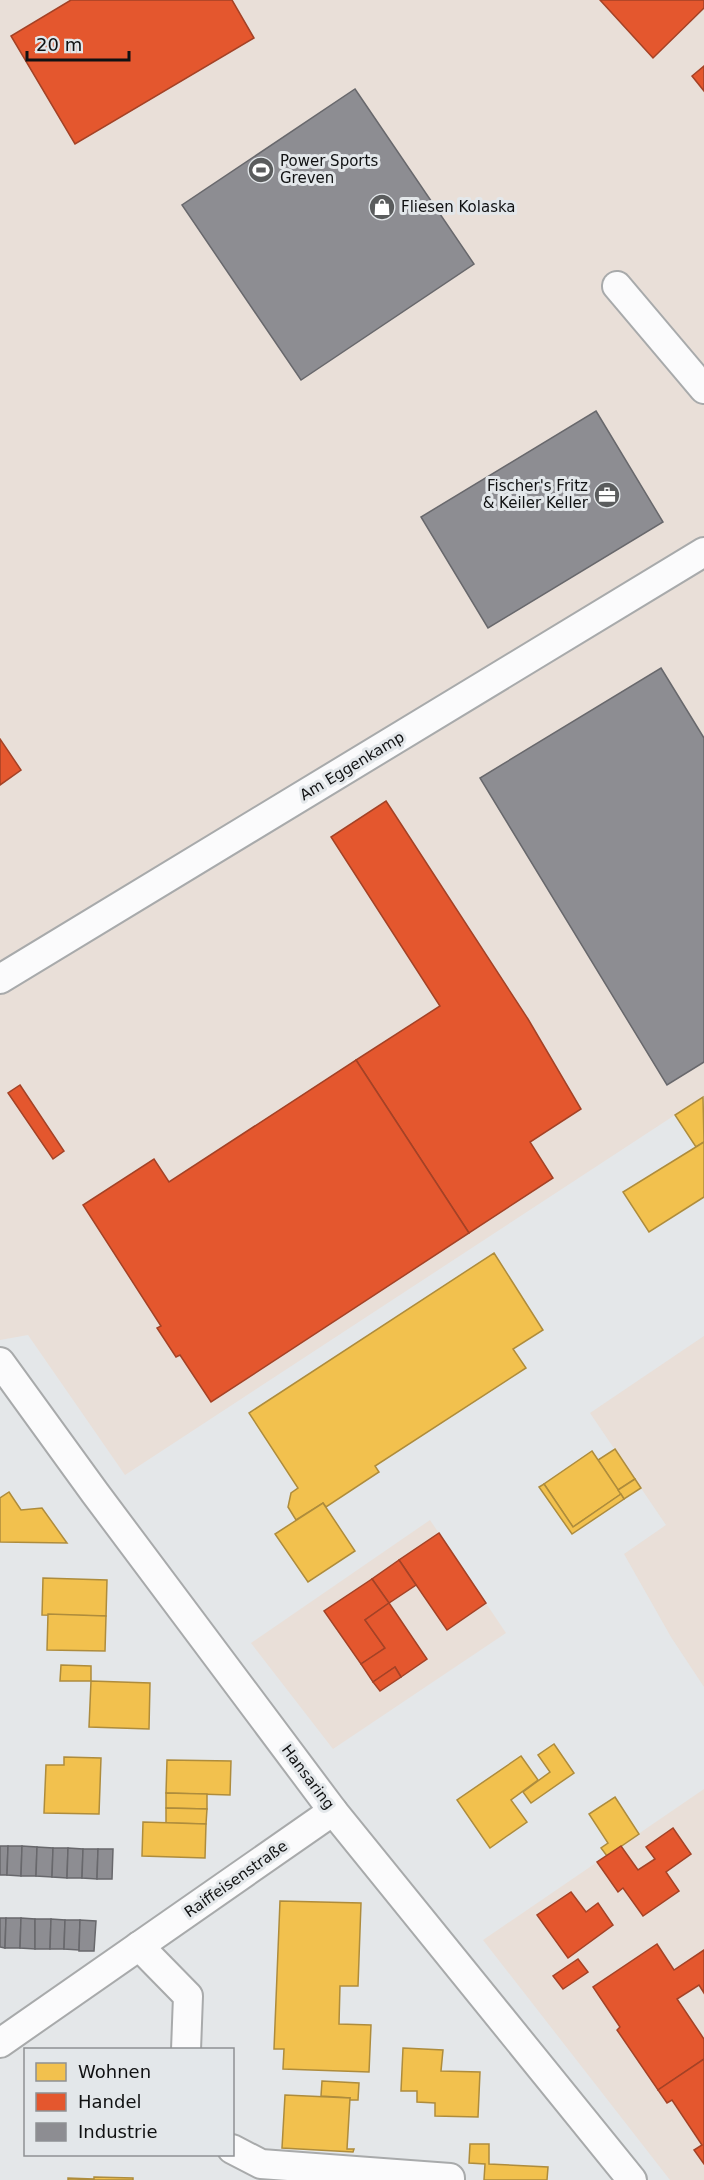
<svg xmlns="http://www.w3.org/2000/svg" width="704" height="2180" font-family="'DejaVu Sans',sans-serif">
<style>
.commercial{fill:#e9dfd8}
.homes{fill:#f2c14e;stroke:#ae8c3c;stroke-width:1.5}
.shops{fill:#e4572e;stroke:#a44226;stroke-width:1.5}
.industry{fill:#8d8d92;stroke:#68686c;stroke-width:1.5}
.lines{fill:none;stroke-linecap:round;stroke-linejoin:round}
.minor-casing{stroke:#a8aaab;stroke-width:32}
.minor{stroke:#fbfbfc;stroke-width:28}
.labels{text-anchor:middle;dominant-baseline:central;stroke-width:6;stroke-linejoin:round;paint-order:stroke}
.poi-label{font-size:15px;fill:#101112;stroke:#e3e7ea;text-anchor:start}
.street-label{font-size:15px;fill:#101112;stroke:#e3e7ea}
</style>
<rect width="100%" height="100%" fill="#e4e7e9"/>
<g class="commercial">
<polygon points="0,0 704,0 704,1096 125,1475 28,1335 0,1340"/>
<polygon points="704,1336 704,1687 671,1637 624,1554 666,1525 590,1413"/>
<polygon points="430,1520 506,1633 333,1749 251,1643"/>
<polygon points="704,1789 704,2180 670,2180 483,1940"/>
</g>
<g class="homes">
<polygon points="703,1097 704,1142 696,1147 675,1115"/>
<polygon points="704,1142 704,1197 649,1232 623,1192"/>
<polygon points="494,1253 543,1330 513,1349 526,1368 375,1466 379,1472 326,1507 323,1503 296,1520 288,1507 291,1493 298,1488 249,1413"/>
<polygon points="615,1449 635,1479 618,1490 598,1460"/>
<polygon points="592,1451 621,1494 573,1527 544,1484"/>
<polygon points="635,1479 641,1488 624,1499 618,1490"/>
<polygon points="544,1484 573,1527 621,1494 624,1499 572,1534 539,1487"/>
<polygon points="9,1492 21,1510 42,1508 67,1543 0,1542 0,1498"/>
<polygon points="323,1503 355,1551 308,1582 275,1534"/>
<polygon points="43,1578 107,1580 106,1616 42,1615"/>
<polygon points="48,1614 106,1616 105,1651 47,1650"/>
<polygon points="61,1665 91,1666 91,1681 60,1681"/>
<polygon points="91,1681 150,1683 149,1729 89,1727"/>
<polygon points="554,1744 574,1773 531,1803 523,1792 550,1772 538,1755"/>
<polygon points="521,1756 538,1780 511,1800 527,1822 490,1848 457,1800"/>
<polygon points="64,1757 101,1758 99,1814 44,1813 46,1765 64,1765"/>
<polygon points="167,1760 231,1761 230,1795 166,1793"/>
<polygon points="166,1793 207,1794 207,1809 166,1808"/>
<polygon points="615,1797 639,1834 607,1856 601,1848 608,1843 589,1814"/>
<polygon points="166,1808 207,1809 206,1824 166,1823"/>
<polygon points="143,1822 206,1824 205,1858 142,1856"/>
<polygon points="280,1901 361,1903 358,1986 340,1986 339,2024 371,2025 369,2072 283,2069 284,2049 274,2049"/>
<polygon points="403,2048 443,2050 441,2071 480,2072 478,2117 435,2116 435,2103 417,2102 417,2091 401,2091"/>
<polygon points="322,2081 359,2083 358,2100 349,2100 350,2098 321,2096"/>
<polygon points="285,2095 350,2098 347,2149 354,2149 353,2152 282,2148"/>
<polygon points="470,2144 489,2144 489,2164 548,2167 547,2180 484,2180 485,2164 469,2163"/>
<polygon points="94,2177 133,2178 133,2180 68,2180 68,2178 94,2179"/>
</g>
<g class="shops">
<polygon points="71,0 232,0 254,38 75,144 11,36"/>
<polygon points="600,0 704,0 704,8 653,58"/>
<polygon points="704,66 704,91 692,76"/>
<polygon points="0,739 21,770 0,785"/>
<polygon points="386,801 528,1019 581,1109 530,1142 553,1178 469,1233 356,1060 440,1006 331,837"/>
<polygon points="356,1060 469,1233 211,1402 180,1355 176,1357 157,1328 161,1326 83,1205 154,1159 169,1182"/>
<polygon points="20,1085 64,1151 53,1159 8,1093"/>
<polygon points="439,1533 486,1603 447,1630 399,1560"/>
<polygon points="399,1560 416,1585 389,1603 372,1579"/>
<polygon points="372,1579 389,1603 365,1620 385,1648 361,1664 324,1611"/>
<polygon points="389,1603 427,1659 401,1677 395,1667 373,1682 361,1664 385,1648 365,1620"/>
<polygon points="395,1667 401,1677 380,1691 373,1682"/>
<polygon points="673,1828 691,1854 666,1872 679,1891 643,1916 623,1888 618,1892 597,1862 621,1846 638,1870 655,1859 646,1847"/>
<polygon points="571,1892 586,1912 598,1903 613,1925 568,1958 537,1915"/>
<polygon points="657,1944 674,1970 704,1950 704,1993 699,1985 677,1999 704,2039 704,2059 658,2090 617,2030 620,2027 593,1987"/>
<polygon points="578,1959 588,1972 563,1989 553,1976"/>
<polygon points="704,2059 704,2164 694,2150 702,2145 672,2100 667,2103 658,2090"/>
</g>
<g class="industry">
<polygon points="355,89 474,264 301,380 182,205"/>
<polygon points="596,411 663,522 488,628 421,517"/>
<polygon points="661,668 704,738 704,1062 667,1085 480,778"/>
<polygon points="0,1846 8,1846 7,1875 0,1875"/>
<polygon points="8,1846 22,1846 21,1876 7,1875"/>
<polygon points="22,1846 37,1847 36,1876 21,1876"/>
<polygon points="37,1847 53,1848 52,1877 36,1876"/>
<polygon points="53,1848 68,1848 67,1878 52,1877"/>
<polygon points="68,1848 83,1849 82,1878 67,1878"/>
<polygon points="83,1849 98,1849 97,1879 82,1878"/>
<polygon points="98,1849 113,1849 112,1879 97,1879"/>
<polygon points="0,1918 6,1918 5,1948 0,1947"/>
<polygon points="6,1918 21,1918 20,1948 5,1948"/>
<polygon points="21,1918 35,1919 35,1949 20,1948"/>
<polygon points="35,1919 51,1919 50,1949 35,1949"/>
<polygon points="51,1919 65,1920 64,1949 50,1949"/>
<polygon points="65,1920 80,1920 79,1950 64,1949"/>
<polygon points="80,1920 96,1921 94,1951 79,1951"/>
</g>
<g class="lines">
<g class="minor-casing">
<g id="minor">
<polyline points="617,286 704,389"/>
<polyline points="0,979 704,552"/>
<polyline points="0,1362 95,1493 333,1811 632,2180"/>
<polyline points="139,1946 188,1996 186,2050"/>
<polyline points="0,2043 333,1811"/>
<polyline points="232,2149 261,2164 450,2178 450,2180"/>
</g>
</g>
<use href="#minor" class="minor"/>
</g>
<defs>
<g id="stadium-disc" transform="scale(1.35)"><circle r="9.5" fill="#5a5c5d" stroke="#e3e7ea"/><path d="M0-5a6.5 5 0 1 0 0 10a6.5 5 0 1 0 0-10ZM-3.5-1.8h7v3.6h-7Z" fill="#fff"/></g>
<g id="shop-disc" transform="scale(1.35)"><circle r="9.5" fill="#5a5c5d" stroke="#e3e7ea"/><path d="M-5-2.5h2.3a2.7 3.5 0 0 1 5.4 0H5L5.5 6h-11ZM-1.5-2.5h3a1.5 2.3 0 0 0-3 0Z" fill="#fff"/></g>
<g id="office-disc" transform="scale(1.35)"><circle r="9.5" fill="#5a5c5d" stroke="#e3e7ea"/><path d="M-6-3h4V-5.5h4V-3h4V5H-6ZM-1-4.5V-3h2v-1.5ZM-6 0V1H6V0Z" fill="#fff"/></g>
</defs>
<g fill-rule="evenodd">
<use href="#stadium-disc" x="261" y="170"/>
<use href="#shop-disc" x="382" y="207"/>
<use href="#office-disc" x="607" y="495"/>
</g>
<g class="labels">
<g class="poi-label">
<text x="280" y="161">Power Sports<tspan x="280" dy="17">Greven</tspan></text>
<text x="401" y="207">Fliesen Kolaska</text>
<text x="588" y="486" text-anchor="end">Fischer's Fritz<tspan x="588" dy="17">&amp; Keiler Keller</tspan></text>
</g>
<g class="street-label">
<text transform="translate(352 766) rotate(-31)">Am Eggenkamp</text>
<text transform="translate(308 1777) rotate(53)">Hansaring</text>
<text transform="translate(236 1879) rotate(-35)">Raiffeisenstraße</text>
</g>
</g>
<rect x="24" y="2048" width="210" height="108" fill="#e3e7ea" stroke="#8f9194" stroke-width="1.5"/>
<rect x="36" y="2063" width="30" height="18" fill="#f2c14e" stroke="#8f9194" stroke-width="1.5"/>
<text x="78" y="2078" font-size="18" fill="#101112">Wohnen</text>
<rect x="36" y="2093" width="30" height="18" fill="#e4572e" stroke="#8f9194" stroke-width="1.5"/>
<text x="78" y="2108" font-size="18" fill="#101112">Handel</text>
<rect x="36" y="2123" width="30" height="18" fill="#8d8d92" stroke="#8f9194" stroke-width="1.5"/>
<text x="78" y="2138" font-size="18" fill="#101112">Industrie</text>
<path d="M27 51v9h102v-9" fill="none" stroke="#101112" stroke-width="3"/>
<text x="36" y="51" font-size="18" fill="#101112" stroke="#e3e7ea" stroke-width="4.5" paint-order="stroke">20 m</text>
</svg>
